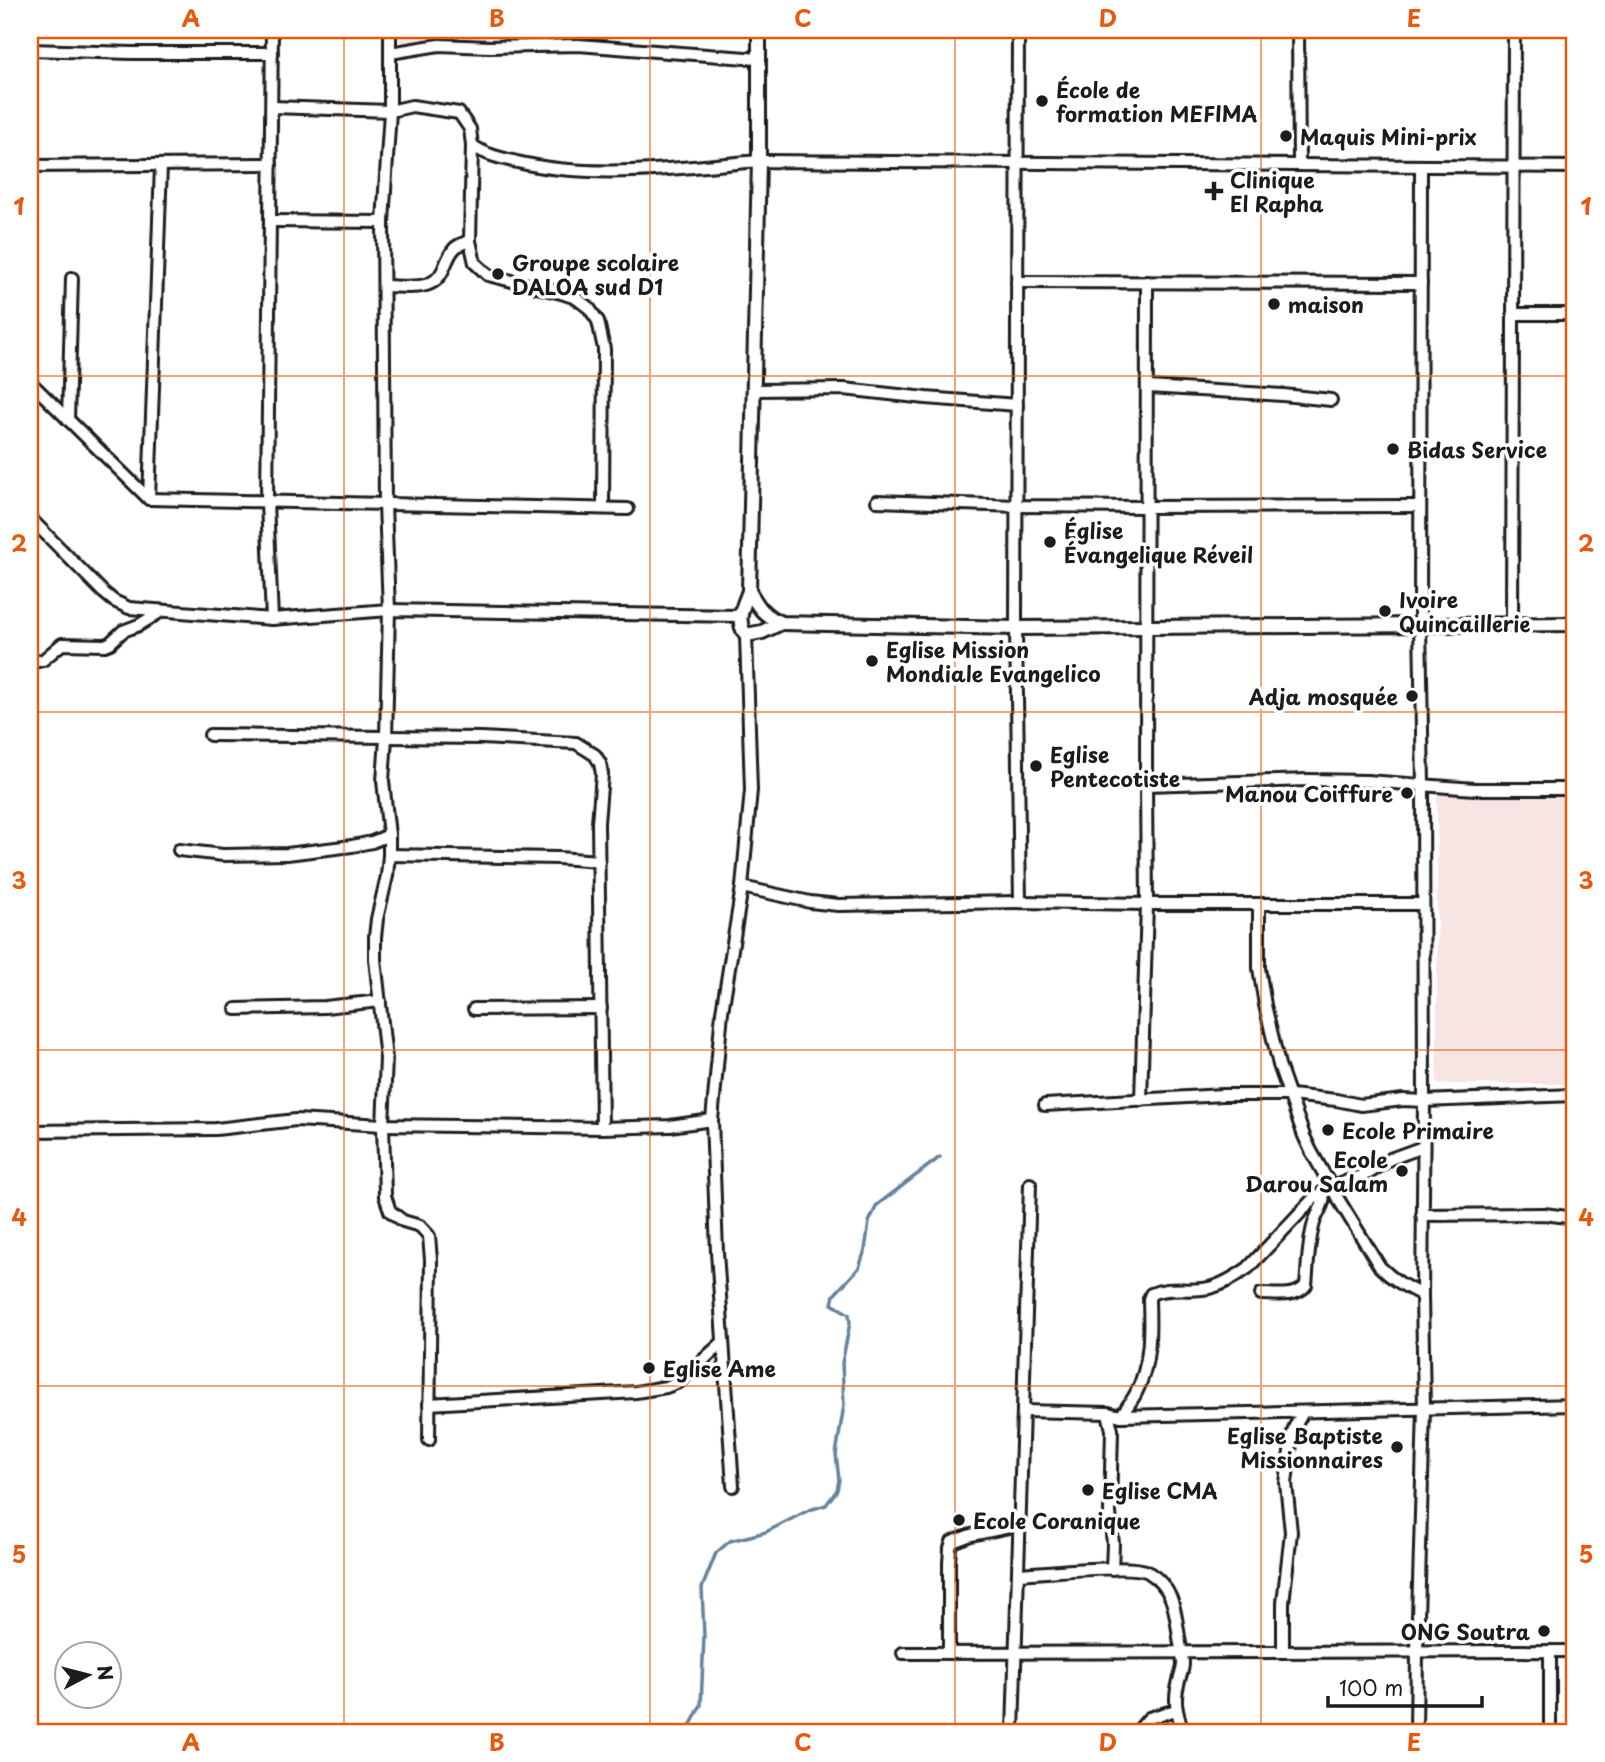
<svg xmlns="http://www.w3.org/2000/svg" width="1605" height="1762" font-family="'Playpen Sans',sans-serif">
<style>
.built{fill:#f7e5e3}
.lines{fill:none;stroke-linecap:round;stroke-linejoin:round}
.stream{stroke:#65839c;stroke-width:3.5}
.minor-casing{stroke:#1c1c1c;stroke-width:16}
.tertiary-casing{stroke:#1c1c1c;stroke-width:18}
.minor{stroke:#fff;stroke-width:10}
.tertiary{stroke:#fff;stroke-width:12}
.grid{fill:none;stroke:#e8590c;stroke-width:2;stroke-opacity:0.55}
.poi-dot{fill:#1c1c1c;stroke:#fff;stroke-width:2.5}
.labels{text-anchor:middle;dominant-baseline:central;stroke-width:7;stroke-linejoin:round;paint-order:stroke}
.poi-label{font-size:21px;font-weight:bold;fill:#1c1c1c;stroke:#fff;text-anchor:start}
.neatline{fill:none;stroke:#e8590c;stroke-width:2.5}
.grid-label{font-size:23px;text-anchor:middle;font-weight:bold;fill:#e8590c}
</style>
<rect width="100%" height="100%" fill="#fff"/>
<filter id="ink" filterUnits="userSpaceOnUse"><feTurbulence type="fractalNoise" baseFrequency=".0143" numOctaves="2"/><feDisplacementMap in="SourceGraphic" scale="14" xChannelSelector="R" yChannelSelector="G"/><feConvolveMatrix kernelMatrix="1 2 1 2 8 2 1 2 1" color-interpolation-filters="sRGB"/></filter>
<g filter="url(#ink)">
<g class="built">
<polygon points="399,30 583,30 583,41 399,42"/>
<rect x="1437" y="795" width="138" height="289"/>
</g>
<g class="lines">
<polyline class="stream" points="687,1732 701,1705 704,1636 702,1588 716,1553 730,1541 766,1532 809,1510 826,1505 837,1490 839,1480 836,1454 844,1405 842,1363 850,1323 849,1314 832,1304 834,1295 859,1268 865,1250 869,1222 877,1205 940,1157"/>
<g class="minor-casing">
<g id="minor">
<polyline points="390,30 390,111 383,222 385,504 389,610 386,738 383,781 389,835 389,855 387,876 377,919 375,937 375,959 386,1059 383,1125 385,1196 390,1211 403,1221 420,1226 429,1236 431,1260 429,1440"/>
<polyline points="1018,30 1016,628 1020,902"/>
<polyline points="1298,30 1299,164"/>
<polyline points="30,50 132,53 272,53"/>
<polyline points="390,53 439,45 490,47 578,45 759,59"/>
<path d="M272 107 390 111 412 106 459 113 470 129 472 145C485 155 501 158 517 162 593 180 681 168 759 161L1575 167"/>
<polyline points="472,145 470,241 475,263 488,275 561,293 576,298 589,308 598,321 604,349 603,508"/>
<polyline points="30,166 271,164"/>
<polyline points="271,221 383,222"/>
<polyline points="1017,282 1421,283"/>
<path d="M384 286C398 286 416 289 429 284 446 277 444 259 455 248 459 244 465 243 470 241"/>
<polyline points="1513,314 1575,314"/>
<polyline points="30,382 149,499 628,509"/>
<polyline points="1148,387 1283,395 1331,400"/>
<polyline points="753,390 844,389 926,398 1017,405"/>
<polyline points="68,420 72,278"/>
<polyline points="149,499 161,165"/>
<polyline points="877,501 1017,506 1146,507 1420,506"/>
<polyline points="30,518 103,592 114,601 129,608 272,619 389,610 740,616"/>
<polyline points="272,619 267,502 272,30"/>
<polyline points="1512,624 1514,30"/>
<polyline points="746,635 751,790 742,887 810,902 838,905 1020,902 1147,904 1422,904"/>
<polyline points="30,663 43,660 62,644 105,645 110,643 123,631 139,625 160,612"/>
<polyline points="210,735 482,738 576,743 595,755 600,763 602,774 598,823 602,1128"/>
<polyline points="1146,785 1308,780 1367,781 1475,789 1575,789"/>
<polyline points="179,850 223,855 287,854 352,846 372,842 389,835"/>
<polyline points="389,855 558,858 599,861"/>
<path d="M1259 905V968L1265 1005 1279 1065 1304 1136 1311 1151 1337 1197 1380 1267C1393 1280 1406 1287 1422 1295"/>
<polyline points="236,1009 325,1007 380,1001"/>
<polyline points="474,1009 601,1008"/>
<polyline points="1141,1100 1147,904 1146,785 1147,282"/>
<polyline points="1045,1105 1223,1095 1291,1095 1336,1100 1361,1105 1403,1100 1424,1101 1575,1095"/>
<polyline points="30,1131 216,1129 296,1120 383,1125 602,1128 670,1126 712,1120"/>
<polyline points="1422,1215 1544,1214 1575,1218"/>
<path d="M1261 1294C1275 1294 1297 1298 1306 1285 1308 1265 1308 1243 1314 1223 1317 1212 1326 1204 1323 1192"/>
<polyline points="429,1404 636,1392 666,1387 679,1382 723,1342"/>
<polyline points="1023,1411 1108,1413 1121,1416 1575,1405"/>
<polyline points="1108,1413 1112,1430 1110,1513 1113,1544 1112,1569"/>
<path d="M1121 1416C1126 1408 1132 1401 1136 1393 1151 1364 1150 1330 1149 1299L1151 1294C1167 1287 1185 1291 1202 1289 1218 1288 1235 1277 1248 1268L1313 1199 1332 1187 1369 1173 1390 1159 1423 1147"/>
<polyline points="733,1486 717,1252 712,1120 722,1012 742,887"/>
<path d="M1018 1574C1040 1573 1133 1563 1148 1572 1174 1588 1175 1610 1179 1637 1180 1646 1183 1655 1183 1664 1183 1671 1179 1678 1178 1685 1173 1703 1178 1715 1183 1732"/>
<polyline points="1283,1652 1283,1603 1291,1532 1286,1483 1292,1436 1295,1426 1301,1416 1299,1412"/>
<polyline points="903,1653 1575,1651"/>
<polyline points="949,1653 949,1563 950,1548 952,1542 971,1535 1019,1525"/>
<polyline points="1013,1732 1030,1184"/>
<polyline points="1137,1732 1149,1718 1176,1710"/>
<polyline points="1416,1732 1417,1652 1424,1409 1422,1295 1424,1101 1423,784 1420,624 1421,167"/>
<polyline points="1550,1732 1550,1651"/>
</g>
</g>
<g class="tertiary-casing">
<g id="tertiary">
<path d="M759 30V161L749 591C743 607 735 620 746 635L762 632 781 623"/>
<path d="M749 591C759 608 763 615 781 623L1016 628 1575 624"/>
</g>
</g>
<use href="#minor" class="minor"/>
<use href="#tertiary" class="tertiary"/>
</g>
</g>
<path class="grid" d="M344 30V1732M650 30V1732M955 30V1732M1261 30V1732M30 376H1575M30 712H1575M30 1050H1575M30 1386H1575"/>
<g class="poi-dot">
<circle cx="1042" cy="101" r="7"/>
<circle cx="1286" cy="136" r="7"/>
<path d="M1210.5 180.5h7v7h7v7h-7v7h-7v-7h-7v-7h7z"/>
<circle cx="498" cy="274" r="7"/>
<circle cx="1274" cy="304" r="7"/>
<circle cx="1393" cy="449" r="7"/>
<circle cx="1050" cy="542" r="7"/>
<circle cx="1385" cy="611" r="7"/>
<circle cx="872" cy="661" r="7"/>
<circle cx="1412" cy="696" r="7"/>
<circle cx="1036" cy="766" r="7"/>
<circle cx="1407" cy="793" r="7"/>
<circle cx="1328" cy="1130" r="7"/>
<circle cx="1402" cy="1171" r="7"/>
<circle cx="649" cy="1368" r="7"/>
<circle cx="1397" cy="1447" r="7"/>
<circle cx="1088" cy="1490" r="7"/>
<circle cx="959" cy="1520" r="7"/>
<circle cx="1544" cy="1631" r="7"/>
</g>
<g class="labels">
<g class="poi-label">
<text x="1056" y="89">École de<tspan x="1056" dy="24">formation MEFIMA</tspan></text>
<text x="1300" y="136">Maquis Mini-prix</text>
<text x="1230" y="179">Clinique<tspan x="1230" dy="24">El Rapha</tspan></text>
<text x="512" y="262">Groupe scolaire<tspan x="512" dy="24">DALOA sud D1</tspan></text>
<text x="1288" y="304">maison</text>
<text x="1407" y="449">Bidas Service</text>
<text x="1064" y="530">Église<tspan x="1064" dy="24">Évangelique Réveil</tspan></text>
<text x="1399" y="599">Ivoire<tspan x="1399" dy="24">Quincaillerie</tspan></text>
<text x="886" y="649">Eglise Mission<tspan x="886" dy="24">Mondiale Evangelico</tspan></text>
<text x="1398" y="696" text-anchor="end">Adja mosquée</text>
<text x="1050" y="754">Eglise<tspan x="1050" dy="24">Pentecotiste</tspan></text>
<text x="1393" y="793" text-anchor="end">Manou Coiffure</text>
<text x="1342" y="1130">Ecole Primaire</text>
<text x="1388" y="1159" text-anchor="end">Ecole<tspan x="1388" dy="24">Darou Salam</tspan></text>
<text x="663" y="1368">Eglise Ame</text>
<text x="1383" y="1435" text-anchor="end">Eglise Baptiste<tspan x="1383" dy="24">Missionnaires</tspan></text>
<text x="1102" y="1490">Eglise CMA</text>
<text x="973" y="1520">Ecole Coranique</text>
<text x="1530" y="1631" text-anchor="end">ONG Soutra</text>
</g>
</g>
<rect width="1605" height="1762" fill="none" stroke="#fff" stroke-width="77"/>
<g transform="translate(88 1675) rotate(83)"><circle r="33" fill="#ffffff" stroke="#a4a4a4" stroke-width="2"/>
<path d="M0-5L12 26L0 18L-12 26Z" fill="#1c1c1c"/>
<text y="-10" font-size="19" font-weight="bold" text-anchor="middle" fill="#1c1c1c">N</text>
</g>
<path d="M1328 1696v10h154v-10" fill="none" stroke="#1c1c1c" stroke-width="3.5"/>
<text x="1339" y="1696" font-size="21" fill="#1c1c1c" stroke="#ffffff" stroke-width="5" paint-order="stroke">100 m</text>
<rect x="38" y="38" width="1528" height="1686" class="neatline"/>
<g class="grid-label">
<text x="191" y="27">A</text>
<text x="497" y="27">B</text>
<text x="803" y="27">C</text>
<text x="1108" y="27">D</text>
<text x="1414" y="27">E</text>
<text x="19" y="215">1</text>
<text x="1586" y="215">1</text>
<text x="19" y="552">2</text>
<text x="1586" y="552">2</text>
<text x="19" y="889">3</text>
<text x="1586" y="889">3</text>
<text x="19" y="1226">4</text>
<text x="1586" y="1226">4</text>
<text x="19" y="1563">5</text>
<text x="1586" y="1563">5</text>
<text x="191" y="1751">A</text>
<text x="497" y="1751">B</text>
<text x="803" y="1751">C</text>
<text x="1108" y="1751">D</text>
<text x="1414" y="1751">E</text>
</g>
</svg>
